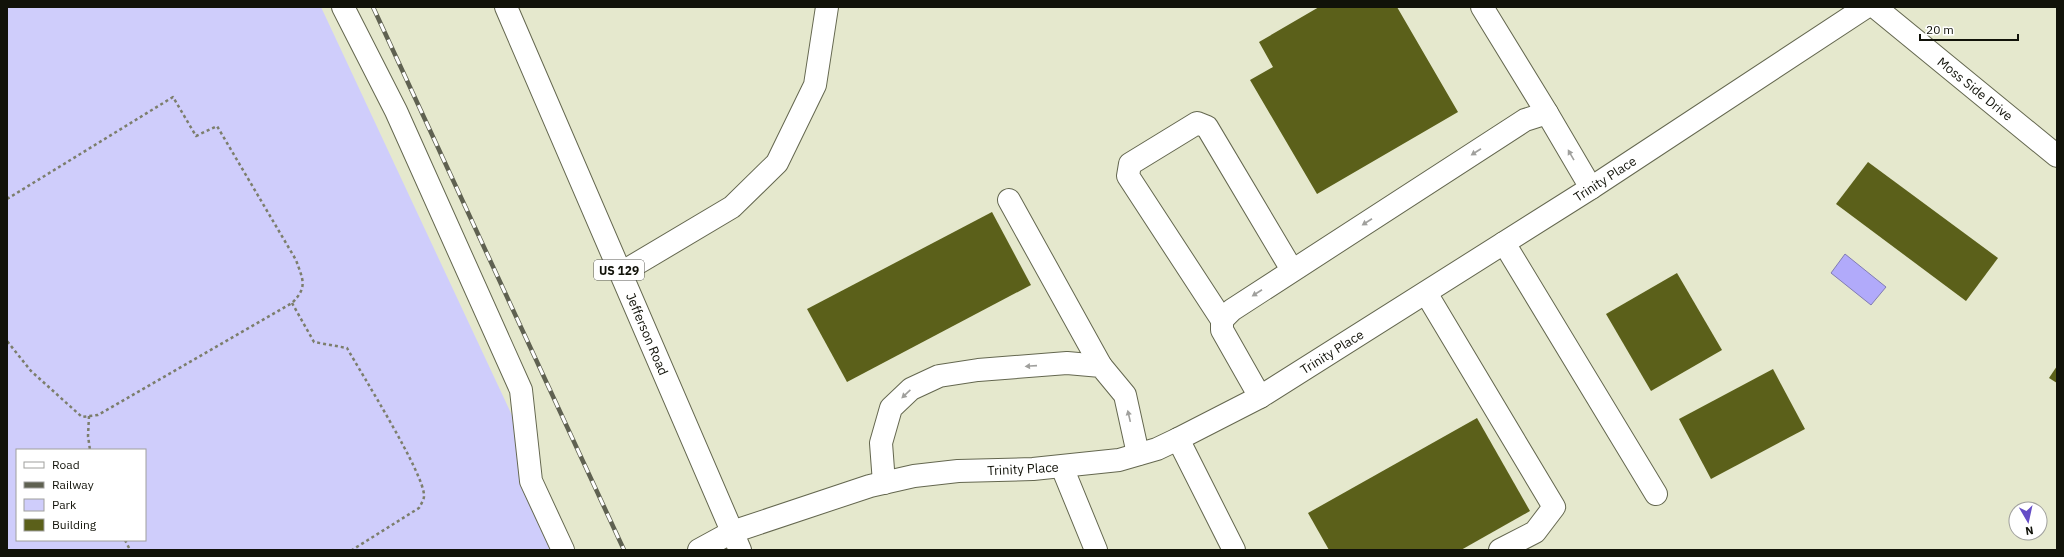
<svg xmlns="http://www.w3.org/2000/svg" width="2064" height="557" font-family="'IBM Plex Sans',sans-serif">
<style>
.green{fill:#cfcdfb;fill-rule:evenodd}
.water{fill:#b1aafa;stroke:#817cb2}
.building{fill:#5b601a}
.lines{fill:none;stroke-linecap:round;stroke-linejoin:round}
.minor-casing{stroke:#64674f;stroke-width:24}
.highway-casing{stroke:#64674f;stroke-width:24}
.path{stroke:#7c7e6c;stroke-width:2.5;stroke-dasharray:3 3;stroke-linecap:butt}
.minor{stroke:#fff;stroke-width:22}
.highway{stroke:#fff;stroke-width:22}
.rail-casing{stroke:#5f6151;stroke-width:4.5}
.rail{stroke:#fff;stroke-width:3;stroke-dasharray:9;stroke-linecap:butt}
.oneway{fill:#a0a09d}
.labels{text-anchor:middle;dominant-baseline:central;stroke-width:4;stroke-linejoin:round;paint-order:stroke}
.shield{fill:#fff;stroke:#585953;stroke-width:1}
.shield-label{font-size:12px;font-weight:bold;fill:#111209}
.street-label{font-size:13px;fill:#111209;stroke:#fff}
</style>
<rect width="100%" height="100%" fill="#e5e8cd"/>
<path class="green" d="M7 7H321L575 550H7ZM17 450H145V540H17Z"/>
<polygon class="water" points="1845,254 1886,287 1871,305 1831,273"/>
<g class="building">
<polygon points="1319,7 1397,7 1458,112 1317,194 1250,80 1273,67 1259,42"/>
<polygon points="1868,162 1998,258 1966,301 1836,204"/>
<polygon points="992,212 1031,285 847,382 807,309"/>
<polygon points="1677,273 1722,350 1651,391 1606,314"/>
<polygon points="2057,366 2057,383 2049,378"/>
<polygon points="1773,369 1805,429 1711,479 1679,419"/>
<polygon points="1477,418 1530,511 1461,550 1329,550 1308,513"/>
</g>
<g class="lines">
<g class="minor-casing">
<g id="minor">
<polyline points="343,7 396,111 521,390 531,481 563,550"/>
<polyline points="1482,7 1547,113"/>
<polyline points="1875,7 2057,156"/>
<polyline points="1009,200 1101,366"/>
<polyline points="1504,243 1656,494"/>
<polyline points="621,273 732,207 777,163 815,85 827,7"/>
<polyline points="1426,293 1554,507 1535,532 1500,550"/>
<polyline points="1222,320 1128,176 1130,164 1197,123 1207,127 1292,270"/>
<polyline points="1260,397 1222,330 1222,320 1232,310 1525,120 1547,113 1591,188"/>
<polyline points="1178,439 1234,550"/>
<polyline points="1062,467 1096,550"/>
<polyline points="884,483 881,443 891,408 911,389 939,376 978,370 1067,363 1101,366 1125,395 1138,454"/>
<polyline points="699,550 732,532 870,486 914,476 958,471 1033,469 1119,460 1157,449 1178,439 1260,397 1591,188 1866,7"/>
</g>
</g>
<g class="highway-casing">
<polyline id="highway" points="506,7 740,550"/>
</g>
<g class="path">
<path d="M7 199 173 97 196 136 217 126 296 260C303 280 308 287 292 303L98 415 82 417 31 371 7 341"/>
<path d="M292 303 314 342 347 348C361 373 425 475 424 496 424 500 421 504 419 508L352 550"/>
<polyline points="89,416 88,436 90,450"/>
<polyline points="125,540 130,550"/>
</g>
<use href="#minor" class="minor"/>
<use href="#highway" class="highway"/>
<g class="rail-casing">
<polyline id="rail" points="373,7 624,550"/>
</g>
<use href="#rail" class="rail"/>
</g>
<defs><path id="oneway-solid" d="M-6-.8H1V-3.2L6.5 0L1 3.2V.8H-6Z"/></defs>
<g class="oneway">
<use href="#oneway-solid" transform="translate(1476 152) rotate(147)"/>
<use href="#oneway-solid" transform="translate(1571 155) rotate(-120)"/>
<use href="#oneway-solid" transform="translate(1367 222) rotate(147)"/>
<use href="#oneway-solid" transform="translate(1257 293) rotate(147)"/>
<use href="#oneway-solid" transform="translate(1031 366) rotate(176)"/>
<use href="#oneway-solid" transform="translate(906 394) rotate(137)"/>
<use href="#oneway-solid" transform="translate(1129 416) rotate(-103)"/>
</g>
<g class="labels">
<rect class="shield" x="594" y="260" width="50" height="20" rx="3"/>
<g class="shield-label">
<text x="619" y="270">US 129</text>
</g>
<g class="street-label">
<text transform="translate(1975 89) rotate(39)">Moss Side Drive</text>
<text transform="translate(1605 179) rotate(-33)">Trinity Place</text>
<text transform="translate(647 334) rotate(67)">Jefferson Road</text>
<text transform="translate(1332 352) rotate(-32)">Trinity Place</text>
<text transform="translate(1023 469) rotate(-3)">Trinity Place</text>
</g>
</g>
<rect width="2064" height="557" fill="none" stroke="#111209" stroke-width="16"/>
<rect x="16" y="449" width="130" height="92" fill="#ffffff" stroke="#a0a09d"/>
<rect x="24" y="462" width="20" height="6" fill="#ffffff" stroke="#a0a09d"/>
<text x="52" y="469" font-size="12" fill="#111209">Road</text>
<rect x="24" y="482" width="20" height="6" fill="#5f6151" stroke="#a0a09d"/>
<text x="52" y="489" font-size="12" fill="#111209">Railway</text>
<rect x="24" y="499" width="20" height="12" fill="#cfcdfb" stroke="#a0a09d"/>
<text x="52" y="509" font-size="12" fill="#111209">Park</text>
<rect x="24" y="519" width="20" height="12" fill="#5b601a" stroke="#a0a09d"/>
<text x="52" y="529" font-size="12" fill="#111209">Building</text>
<g transform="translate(2028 521) rotate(171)"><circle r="19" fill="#ffffff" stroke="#a0a09d"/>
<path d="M0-3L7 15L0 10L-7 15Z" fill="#654dc6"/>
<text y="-6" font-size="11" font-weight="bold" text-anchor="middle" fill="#111209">N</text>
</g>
<path d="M1920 34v6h98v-6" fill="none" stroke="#111209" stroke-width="2"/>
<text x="1926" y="34" font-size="12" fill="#111209" stroke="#ffffff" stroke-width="3" paint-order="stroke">20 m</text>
</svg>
